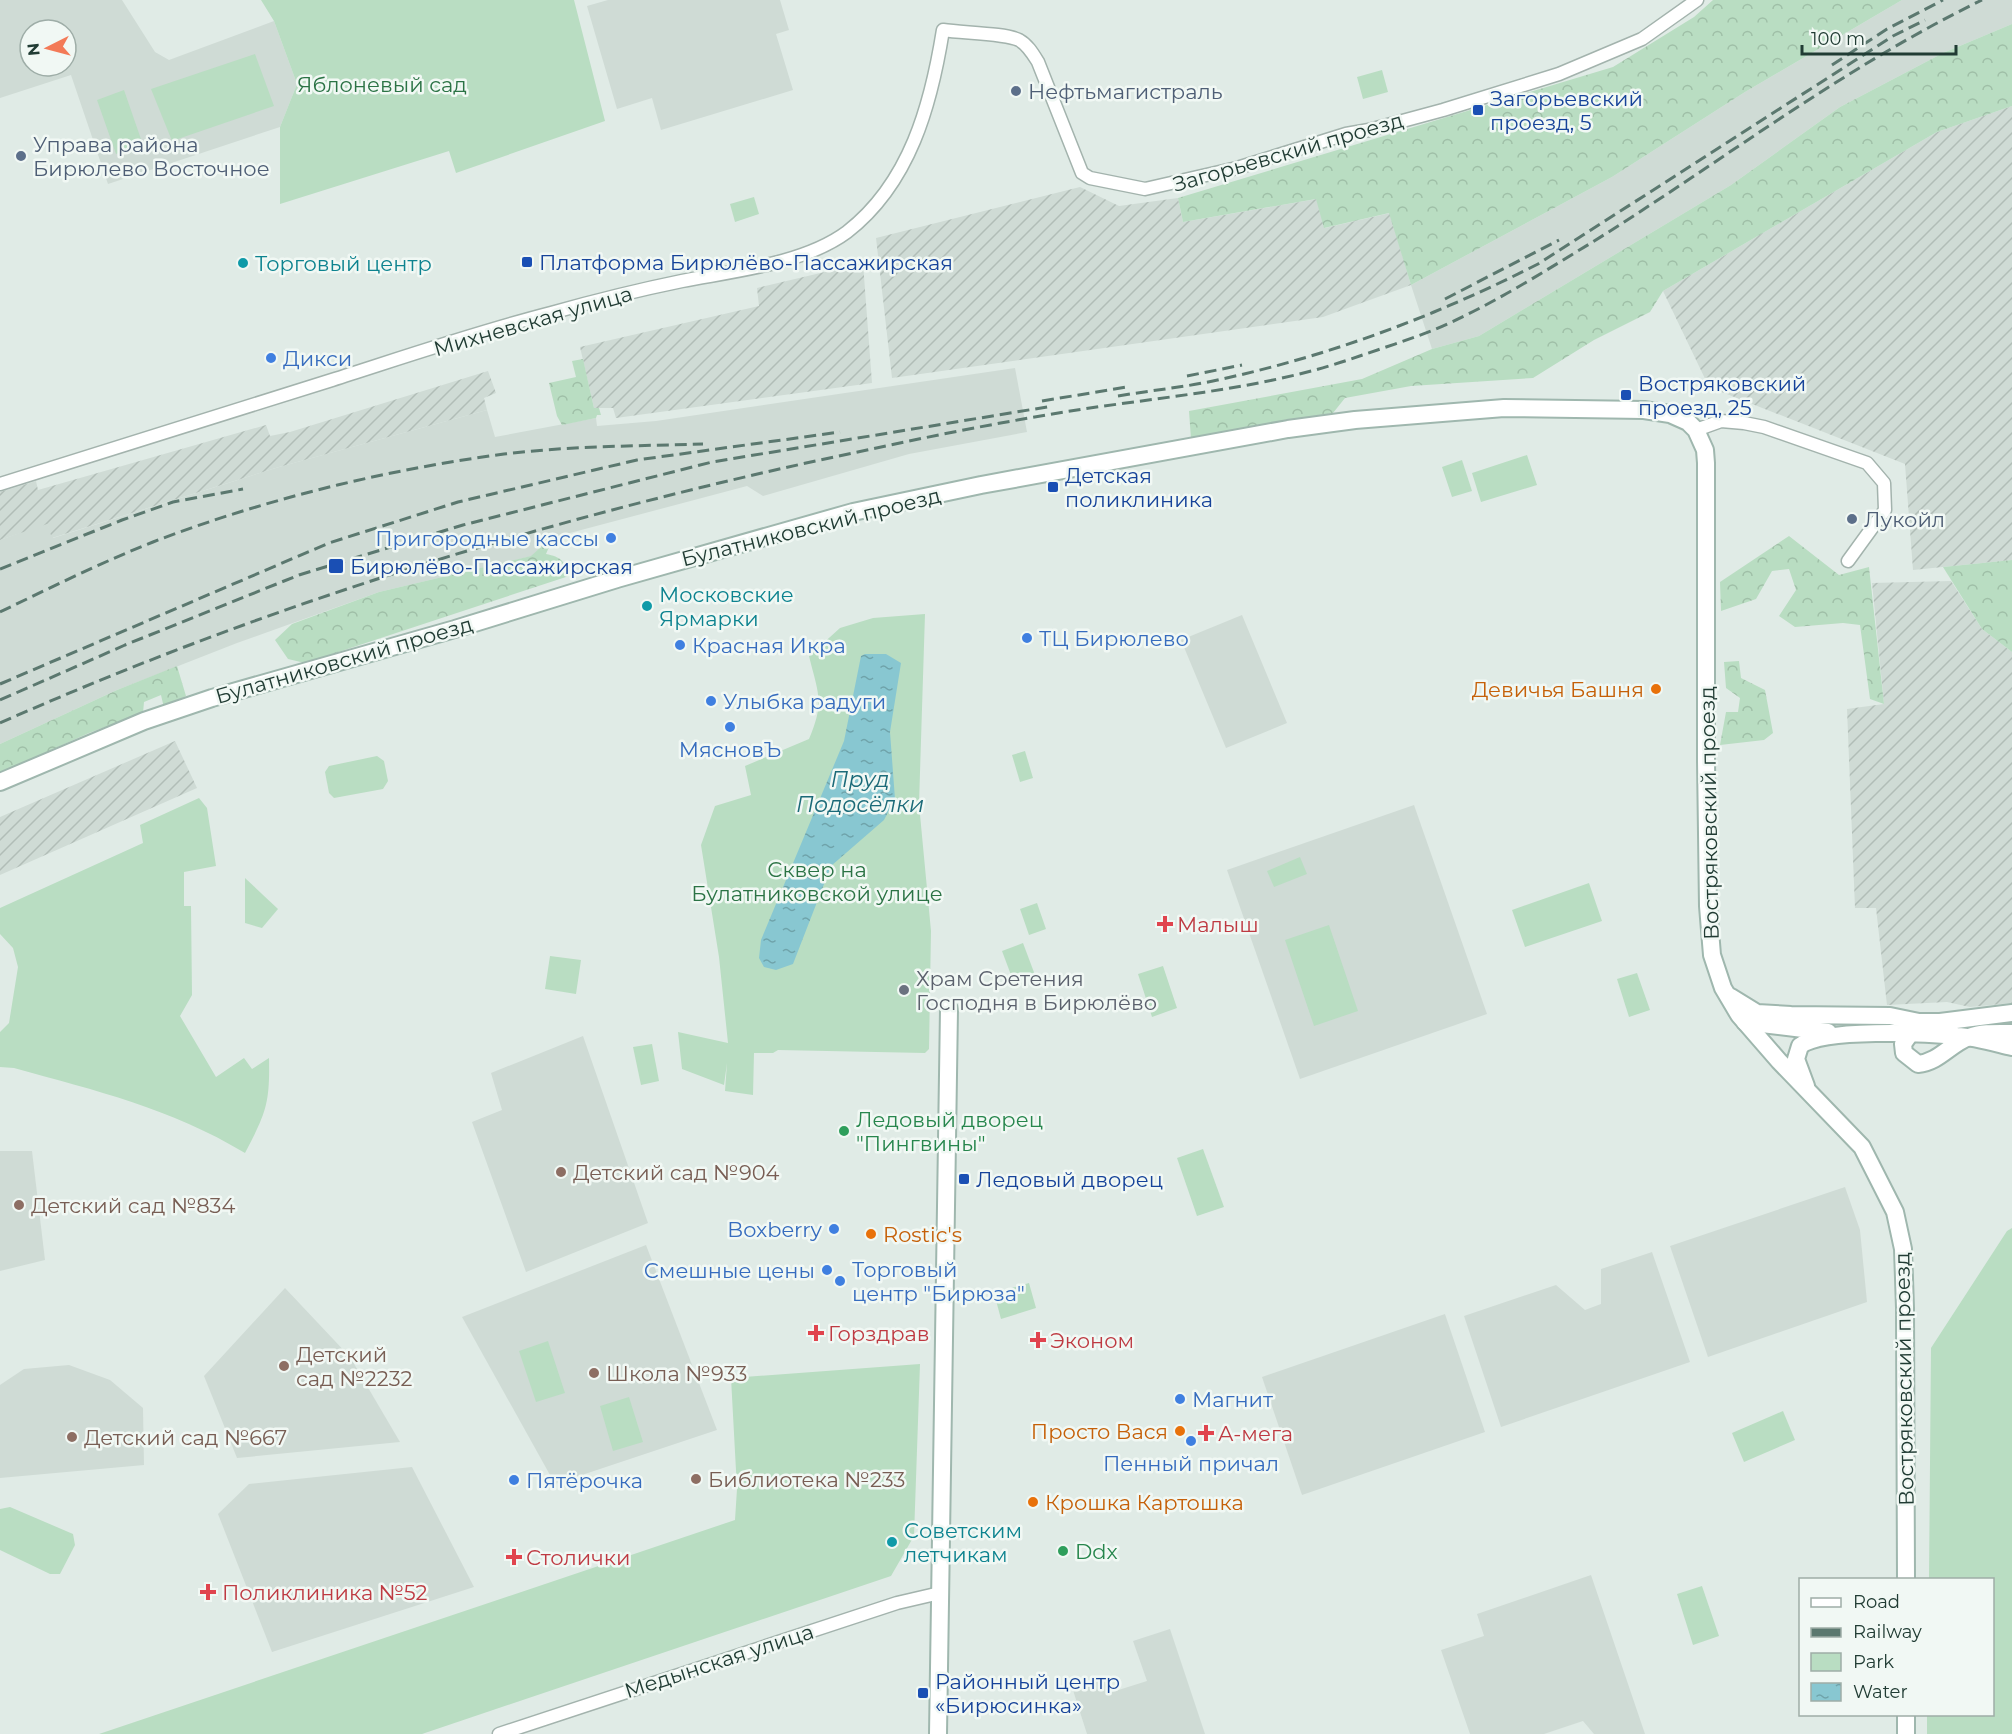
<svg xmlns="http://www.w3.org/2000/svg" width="2012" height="1734" font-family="Montserrat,sans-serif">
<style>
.built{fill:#cfdbd5;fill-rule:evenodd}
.industrial{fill:url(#industrial-furrows)}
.forest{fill:url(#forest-crowns)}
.green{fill:#b9ddc2}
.water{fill:url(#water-ripples)}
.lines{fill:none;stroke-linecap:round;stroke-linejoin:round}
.street-casing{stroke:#a3b3ad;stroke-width:15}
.secondary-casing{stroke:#9fb7ae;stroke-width:20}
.street{stroke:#fff;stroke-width:12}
.secondary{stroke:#fff;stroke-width:16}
.rail{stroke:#5b786f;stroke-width:3;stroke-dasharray:12 6;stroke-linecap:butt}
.service-dot{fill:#5c6f8a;stroke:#f1f8f4;stroke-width:2}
.transit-dot{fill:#1a4fb4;stroke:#f1f8f4;stroke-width:2}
.culture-dot{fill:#0f9aa8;stroke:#f1f8f4;stroke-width:2}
.shop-dot{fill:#3f7fe0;stroke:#f1f8f4;stroke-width:2}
.food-dot{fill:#e8710a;stroke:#f1f8f4;stroke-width:2}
.health-dot{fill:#e0444e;stroke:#f1f8f4;stroke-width:2}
.worship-dot{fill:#6b7280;stroke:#f1f8f4;stroke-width:2}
.leisure-dot{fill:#2e9e5b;stroke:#f1f8f4;stroke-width:2}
.education-dot{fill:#8d6e63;stroke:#f1f8f4;stroke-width:2}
.labels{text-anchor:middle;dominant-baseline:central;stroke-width:5;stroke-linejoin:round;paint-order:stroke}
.park-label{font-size:21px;fill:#2b7345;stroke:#f1f8f4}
.service-label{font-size:21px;fill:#4e5e75;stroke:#f1f8f4;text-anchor:start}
.transit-label{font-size:21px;fill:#164399;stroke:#f1f8f4;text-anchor:start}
.street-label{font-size:21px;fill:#213c34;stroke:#f1f8f4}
.culture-label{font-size:21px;fill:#0d838f;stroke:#f1f8f4;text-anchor:start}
.shop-label{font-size:21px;fill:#366cbe;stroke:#f1f8f4;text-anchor:start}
.food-label{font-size:21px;fill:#c56008;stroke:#f1f8f4;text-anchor:end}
.health-label{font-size:21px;fill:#be3a42;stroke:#f1f8f4;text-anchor:start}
.worship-label{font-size:21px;fill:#5b616d;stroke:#f1f8f4;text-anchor:start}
.leisure-label{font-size:21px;fill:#27864d;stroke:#f1f8f4;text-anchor:start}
.education-label{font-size:21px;fill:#785e54;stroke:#f1f8f4;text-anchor:start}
.water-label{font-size:22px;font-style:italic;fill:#1b6a78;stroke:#f1f8f4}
</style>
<defs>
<pattern id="industrial-furrows" width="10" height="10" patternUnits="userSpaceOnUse" patternTransform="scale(1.5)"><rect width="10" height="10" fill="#cfdbd5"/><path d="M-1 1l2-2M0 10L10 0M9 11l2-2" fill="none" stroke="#b1bdb7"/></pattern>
<pattern id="forest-crowns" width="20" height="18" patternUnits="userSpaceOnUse" patternTransform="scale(1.5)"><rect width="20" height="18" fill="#b9ddc2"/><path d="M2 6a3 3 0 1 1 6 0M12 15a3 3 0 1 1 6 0" fill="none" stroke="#9fbfa7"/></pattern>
<pattern id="water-ripples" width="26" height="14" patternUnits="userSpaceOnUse" patternTransform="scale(1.5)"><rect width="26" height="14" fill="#88c7d1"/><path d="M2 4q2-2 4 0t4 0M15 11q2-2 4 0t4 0" fill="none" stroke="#6fa3aa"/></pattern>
</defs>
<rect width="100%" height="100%" fill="#e0ebe6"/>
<g class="built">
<path d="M0 0H122L155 52 169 60 274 21 297 84 280 127 108 184 71 75 0 98ZM30 30H66V66H30Z"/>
<polygon points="608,0 780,0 789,30 776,34 793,90 661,130 652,98 617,109 587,6"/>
<polygon points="1902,0 2012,0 2012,24 1943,53 1840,107 1731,185 1479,336 1432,349 1411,285 1612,177 1745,92"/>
<polygon points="1015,368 1027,432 909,454 763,496 747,486 551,538 532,556 379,592 237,643 117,690 0,744 0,540 47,523 53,538 279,467 487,410 495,437 596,418 597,426 656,421"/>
<polygon points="1242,615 1287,723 1226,748 1181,640"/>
<polygon points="1414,805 1487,1014 1300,1079 1227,870"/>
<polygon points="583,1036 648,1223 526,1272 472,1122 502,1110 491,1073"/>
<polygon points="0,1151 32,1151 45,1260 0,1271"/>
<polygon points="1845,1187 1860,1230 1867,1302 1708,1357 1670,1246"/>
<polygon points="646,1245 717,1430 555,1484 462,1317"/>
<polygon points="1652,1252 1690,1362 1501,1427 1464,1316 1556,1285 1585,1310 1601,1304 1601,1269"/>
<polygon points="285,1288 350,1357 400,1442 237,1458 204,1376"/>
<polygon points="1445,1314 1485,1432 1302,1495 1262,1377"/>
<polygon points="69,1365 110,1380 143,1408 144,1465 0,1478 0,1385 24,1369"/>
<polygon points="412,1467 474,1587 272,1652 218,1514 249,1484"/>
<polygon points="1591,1575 1645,1734 1594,1734 1583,1721 1544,1734 1470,1734 1441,1650 1484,1636 1477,1614"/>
<polygon points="1170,1629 1205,1734 1087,1734 1072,1687 1103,1677 1109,1693 1147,1681 1133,1641"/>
</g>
<g class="industrial">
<polygon points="2012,106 2012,560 1913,570 1905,464 1709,387 1663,291 1937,132"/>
<polygon points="1080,187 1119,206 1178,198 1183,222 1317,199 1325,228 1390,213 1411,285 1323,317 892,378 876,238"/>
<polygon points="863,263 872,383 616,418 613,408 594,408 580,347 759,306 757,288"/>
<polygon points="488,371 496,393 484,398 487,410 279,467 52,538 47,524 0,540 0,492 36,481 38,490 266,425 270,436 290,432"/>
<polygon points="1951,581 1982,629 2012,652 2012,1003 1970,1007 1947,1002 1887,1005 1876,908 1855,908 1847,709 1884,704 1872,583"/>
<polygon points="175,741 197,788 0,875 0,817"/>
</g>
<g class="forest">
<polygon points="1713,0 1902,0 1745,92 1612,177 1411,285 1389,213 1324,228 1316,199 1183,222 1178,198 1613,67 1694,17"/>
<polygon points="2012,24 2012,106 1937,132 1663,291 1650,312 1594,340 1533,378 1411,386 1345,398 1333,413 1191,439 1189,411 1362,379 1432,349 1479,336 1731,185 1840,107 1943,53"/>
<polygon points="583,359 594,408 599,408 601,415 597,415 596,418 562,425 557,416 549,383 576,377 572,361"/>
<path d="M563 534V545L549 547 546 554C561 557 565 561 569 576L305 663 288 659 275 640 292 624 379 592 531 556 551 538Z"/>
<polygon points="1789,536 1839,575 1869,567 1884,704 1870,699 1860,625 1843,623 1795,627 1779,616 1796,590 1789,569 1772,571 1756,599 1721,611 1720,582"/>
<polygon points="2012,560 2012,652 1982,629 1943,567"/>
<polygon points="1739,661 1741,678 1765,690 1773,733 1764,740 1720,745 1726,712 1738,712 1740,698 1726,688 1724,662"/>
<polygon points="177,666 186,696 164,708 161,695 144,702 143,713 89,733 0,773 0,744 117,690"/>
</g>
<g class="green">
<polygon points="261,0 574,0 605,121 456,173 449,151 280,204 280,127 297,84 274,21"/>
<polygon points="255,54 274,106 172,141 151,89"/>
<polygon points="1382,70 1388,92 1363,99 1357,77"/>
<polygon points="124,90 143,145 116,154 97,100"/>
<polygon points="754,197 759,214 735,222 730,204"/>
<polygon points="1527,455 1537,485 1481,502 1472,473"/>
<polygon points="1462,460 1472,491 1452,497 1442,467"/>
<path d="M925 614 919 804 931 931 929 1049 925 1053 778 1050 773 1053H754L753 1095 725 1091 727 1063 724 1085 682 1069 678 1032 728 1043 719 957 701 845 715 806 751 795 745 766 809 739C825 702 818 693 809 656L840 628 873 618Z"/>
<polygon points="1025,751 1033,778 1020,782 1012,755"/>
<polygon points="377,756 384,761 388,781 383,789 334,798 329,793 325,772 329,766"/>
<path d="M199 798 207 808 216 866 184 872V906H191L192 995 180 1016 216 1077 244 1058 252 1069 269 1058C270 1104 266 1113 245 1153 170 1108 97 1091 14 1068L0 1067V1032L9 1023 18 967 13 948 0 934V908L143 843 140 825Z"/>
<polygon points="1300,857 1307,874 1274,887 1267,871"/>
<polygon points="245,878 278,909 262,928 245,923"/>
<polygon points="1589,883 1602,921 1525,947 1512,910"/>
<polygon points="1037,903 1046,929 1029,935 1020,909"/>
<polygon points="1329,925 1358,1011 1314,1026 1285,940"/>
<polygon points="1023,943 1035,975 1014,983 1002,951"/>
<polygon points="550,956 581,960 576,994 545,989"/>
<polygon points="1163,966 1177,1008 1152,1017 1138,974"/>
<polygon points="1637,973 1650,1010 1629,1017 1617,979"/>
<polygon points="652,1044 659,1081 641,1085 633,1047"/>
<polygon points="1203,1149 1224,1207 1197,1216 1177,1158"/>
<polygon points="2012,1228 2012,1734 1927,1734 1927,1715 1992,1714 1992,1580 1929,1579 1931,1348 2007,1231"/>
<polygon points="1029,1283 1036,1308 1001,1319 994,1293"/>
<polygon points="548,1341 565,1393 536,1402 519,1351"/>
<polygon points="920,1364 914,1536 891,1576 422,1734 99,1734 735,1520 737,1489 731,1378"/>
<polygon points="629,1397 643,1442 613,1451 600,1406"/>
<polygon points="1783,1411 1795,1440 1744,1462 1732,1433"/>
<polygon points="10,1507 73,1534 75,1545 60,1574 50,1574 0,1550 0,1509"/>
<polygon points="1702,1586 1719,1636 1693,1645 1677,1594"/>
</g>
<polygon class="water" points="865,654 886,654 901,663 890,732 895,799 884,820 831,866 793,964 776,970 764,967 759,958 761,940 844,741 861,656"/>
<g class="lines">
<g class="street-casing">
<g id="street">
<polyline points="1696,430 1721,421 1744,423 1764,427 1867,463 1884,483 1885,510 1848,561"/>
<path d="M0 484C110 449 221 415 332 380 404 357 477 332 551 313 594 301 638 290 682 281 733 271 804 264 847 232 910 183 931 105 943 30 962 33 1005 33 1019 40 1028 45 1033 54 1038 62L1082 173 1090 178 1145 189 1237 168 1346 134 1369 130 1443 110 1559 74 1642 39 1697 0"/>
<polyline points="499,1734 897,1603 940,1593"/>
</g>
</g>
<g class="secondary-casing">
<g id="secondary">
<polyline points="0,782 144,721 212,698 455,629 617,579 853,512 981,485 1288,429 1355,420 1504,408 1644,410 1670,414 1688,422 1696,430 1705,450 1706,463 1706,761 1708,906 1712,955 1723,988 1739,1015 1779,1061 1862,1147 1895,1212 1903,1249 1905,1308 1906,1580"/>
<polyline points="1731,997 1757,1013 1791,1015 1890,1016 1919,1022 1940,1022 2012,1013"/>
<polyline points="1745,1022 1828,1032"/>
<path d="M1915 1027 1903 1044 1904 1053 1918 1064C1939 1062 1950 1044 1969 1037 1982 1032 1998 1033 2012 1033"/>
<path d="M1806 1086 1796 1059 1800 1046C1822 1028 1927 1033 1957 1036 1975 1037 1995 1043 2012 1047"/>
<polyline points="938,1734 949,1009"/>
<polyline points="1906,1734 1906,1714"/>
</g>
</g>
<use href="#street" class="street"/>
<use href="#secondary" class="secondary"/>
<g class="rail">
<polyline points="1832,65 1887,29 1943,0"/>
<polyline points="1445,299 1559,240"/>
<polyline points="1187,376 1242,365"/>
<path d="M1118 396C1153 390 1188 387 1222 379 1332 355 1438 315 1538 264L1893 36 1925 20"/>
<polyline points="1042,401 1127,387"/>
<polyline points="0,569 122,520 173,502 243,489"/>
<path d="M0 612C50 588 100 563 153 542 265 499 385 470 504 454 570 446 637 446 703 444"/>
<polyline points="0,684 329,543 458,502 637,460 840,432"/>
<polyline points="0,700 125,645 299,575 463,525 712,462 1053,406"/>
<path d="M0 723C277 600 569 512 867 450 936 435 1007 421 1077 410 1168 396 1263 389 1351 359 1377 350 1405 341 1431 331 1487 308 1540 274 1591 243 1721 162 1844 67 1982 0"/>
</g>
</g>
<g class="service-dot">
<circle cx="1016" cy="91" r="6"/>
<circle cx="21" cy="156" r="6"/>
<circle cx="1852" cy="519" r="6"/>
</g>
<g class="transit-dot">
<rect x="1472" y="104" width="12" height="12" rx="3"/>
<rect x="521" y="256" width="12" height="12" rx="3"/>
<rect x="1620" y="389" width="12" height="12" rx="3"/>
<rect x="1047" y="481" width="12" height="12" rx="3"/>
<rect x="328" y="558" width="16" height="16" rx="3"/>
<rect x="958" y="1173" width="12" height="12" rx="3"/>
<rect x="917" y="1687" width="12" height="12" rx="3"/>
</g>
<g class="culture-dot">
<circle cx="243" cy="263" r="6"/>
<circle cx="647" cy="606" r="6"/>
<circle cx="892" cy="1542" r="6"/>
</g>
<g class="shop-dot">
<circle cx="271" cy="358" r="6"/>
<circle cx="611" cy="538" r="6"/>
<circle cx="1027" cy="638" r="6"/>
<circle cx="680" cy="645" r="6"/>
<circle cx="711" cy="701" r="6"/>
<circle cx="730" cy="727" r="6"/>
<circle cx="834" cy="1229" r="6"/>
<circle cx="827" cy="1270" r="6"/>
<circle cx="840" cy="1281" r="6"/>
<circle cx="1180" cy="1399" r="6"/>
<circle cx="1191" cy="1441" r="6"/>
<circle cx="514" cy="1480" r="6"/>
</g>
<g class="food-dot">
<circle cx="1656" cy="689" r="6"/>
<circle cx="871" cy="1234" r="6"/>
<circle cx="1180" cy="1431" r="6"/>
<circle cx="1033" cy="1502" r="6"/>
</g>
<g class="health-dot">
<path d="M1162 915h6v6h6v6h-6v6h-6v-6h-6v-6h6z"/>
<path d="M813 1324h6v6h6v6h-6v6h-6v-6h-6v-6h6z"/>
<path d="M1035 1331h6v6h6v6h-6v6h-6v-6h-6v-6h6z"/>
<path d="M1203 1424h6v6h6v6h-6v6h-6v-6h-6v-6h6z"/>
<path d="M511 1548h6v6h6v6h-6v6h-6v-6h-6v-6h6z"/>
<path d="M205 1583h6v6h6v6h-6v6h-6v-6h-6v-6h6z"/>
</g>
<circle class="worship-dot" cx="904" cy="990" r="6"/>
<g class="leisure-dot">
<circle cx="844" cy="1131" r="6"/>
<circle cx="1063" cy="1551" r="6"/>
</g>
<g class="education-dot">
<circle cx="561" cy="1172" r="6"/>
<circle cx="19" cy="1205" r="6"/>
<circle cx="284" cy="1366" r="6"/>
<circle cx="594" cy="1373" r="6"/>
<circle cx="72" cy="1437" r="6"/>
<circle cx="696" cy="1479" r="6"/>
</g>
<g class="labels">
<g class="park-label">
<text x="382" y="84">Яблоневый сад</text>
<text x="817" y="869">Сквер на<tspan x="817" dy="24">Булатниковской улице</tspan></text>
</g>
<g class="service-label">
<text x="1028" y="91">Нефтьмагистраль</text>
<text x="33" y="144">Управа района<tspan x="33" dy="24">Бирюлево Восточное</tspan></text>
<text x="1864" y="519">Лукойл</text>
</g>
<g class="transit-label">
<text x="1490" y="98">Загорьевский<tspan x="1490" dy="24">проезд, 5</tspan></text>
<text x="539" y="262">Платформа Бирюлёво-Пассажирская</text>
<text x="1638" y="383">Востряковский<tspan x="1638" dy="24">проезд, 25</tspan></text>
<text x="1065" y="475">Детская<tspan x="1065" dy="24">поликлиника</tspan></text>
<text x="350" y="566">Бирюлёво-Пассажирская</text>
<text x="976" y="1179">Ледовый дворец</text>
<text x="935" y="1681">Районный центр<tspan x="935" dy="24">«Бирюсинка»</tspan></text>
</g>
<g class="street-label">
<text transform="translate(1288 152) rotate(-16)">Загорьевский проезд</text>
<text transform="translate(533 321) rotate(-16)">Михневская улица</text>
<text transform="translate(811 527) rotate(-14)">Булатниковский проезд</text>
<text transform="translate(344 660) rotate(-16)">Булатниковский проезд</text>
<text transform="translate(1709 813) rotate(-91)">Востряковский проезд</text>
<text transform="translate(1904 1379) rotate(-91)">Востряковский проезд</text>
<text transform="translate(719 1661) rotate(-18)">Медынская улица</text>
</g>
<g class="culture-label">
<text x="255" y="263">Торговый центр</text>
<text x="659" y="594">Московские<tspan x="659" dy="24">Ярмарки</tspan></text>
<text x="904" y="1530">Cоветским<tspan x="904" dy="24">летчикам</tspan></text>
</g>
<g class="shop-label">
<text x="283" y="358">Дикси</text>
<text x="599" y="538" text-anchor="end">Пригородные кассы</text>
<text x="1039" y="638">ТЦ Бирюлево</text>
<text x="692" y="645">Красная Икра</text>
<text x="723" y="701">Улыбка радуги</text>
<text x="730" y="749" text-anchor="middle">МясновЪ</text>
<text x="822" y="1229" text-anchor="end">Boxberry</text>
<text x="852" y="1269">Торговый<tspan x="852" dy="24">центр "Бирюза"</tspan></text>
<text x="815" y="1270" text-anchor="end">Смешные цены</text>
<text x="1192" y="1399">Магнит</text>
<text x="1191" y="1463" text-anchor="middle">Пенный причал</text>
<text x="526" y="1480">Пятёрочка</text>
</g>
<g class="food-label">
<text x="1644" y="689">Девичья Башня</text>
<text x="883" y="1234" text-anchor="start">Rostic's</text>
<text x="1168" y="1431">Просто Вася</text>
<text x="1045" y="1502" text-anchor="start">Крошка Картошка</text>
</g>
<g class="health-label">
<text x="1177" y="924">Малыш</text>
<text x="828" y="1333">Горздрав</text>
<text x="1050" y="1340">Эконом</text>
<text x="1218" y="1433">А-мега</text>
<text x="526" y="1557">Столички</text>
<text x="222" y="1592">Поликлиника №52</text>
</g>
<g class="worship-label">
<text x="916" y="978">Храм Сретения<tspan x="916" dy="24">Господня в Бирюлёво</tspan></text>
</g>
<g class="leisure-label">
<text x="856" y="1119">Ледовый дворец<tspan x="856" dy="24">"Пингвины"</tspan></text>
<text x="1075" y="1551">Ddx</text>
</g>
<g class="education-label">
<text x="573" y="1172">Детский сад №904</text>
<text x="31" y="1205">Детский сад №834</text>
<text x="296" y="1354">Детский<tspan x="296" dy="24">сад №2232</tspan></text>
<text x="606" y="1373">Школа №933</text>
<text x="84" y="1437">Детский сад №667</text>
<text x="708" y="1479">Библиотека №233</text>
</g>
<g class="water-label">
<text x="860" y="779">Пруд<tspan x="860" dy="25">Подосёлки</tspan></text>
</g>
</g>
<rect x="1799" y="1578" width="195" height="138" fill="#f1f8f4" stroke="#9eada7" stroke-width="1.5"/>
<rect x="1811" y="1598" width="30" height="9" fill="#ffffff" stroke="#9eada7" stroke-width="1.5"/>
<text x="1853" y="1608" font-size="18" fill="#213c34">Road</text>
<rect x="1811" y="1628" width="30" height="9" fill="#5b786f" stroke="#9eada7" stroke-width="1.5"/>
<text x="1853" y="1638" font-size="18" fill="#213c34">Railway</text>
<rect x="1811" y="1653" width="30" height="18" fill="#b9ddc2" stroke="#9eada7" stroke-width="1.5"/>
<text x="1853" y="1668" font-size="18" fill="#213c34">Park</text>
<rect x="1811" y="1683" width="30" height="18" fill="url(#water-ripples)" stroke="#9eada7" stroke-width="1.5"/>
<text x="1853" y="1698" font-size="18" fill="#213c34">Water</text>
<g transform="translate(48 48) rotate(264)"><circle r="28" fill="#f1f8f4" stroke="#9eada7" stroke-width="1.5"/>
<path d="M0-4.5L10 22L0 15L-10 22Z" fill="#f37a57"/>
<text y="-9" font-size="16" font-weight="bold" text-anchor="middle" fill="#213c34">N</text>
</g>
<path d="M1802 45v9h154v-9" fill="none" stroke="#213c34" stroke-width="3"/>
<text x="1811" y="45" font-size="18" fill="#213c34" stroke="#f1f8f4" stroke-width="4.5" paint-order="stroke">100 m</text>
</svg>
